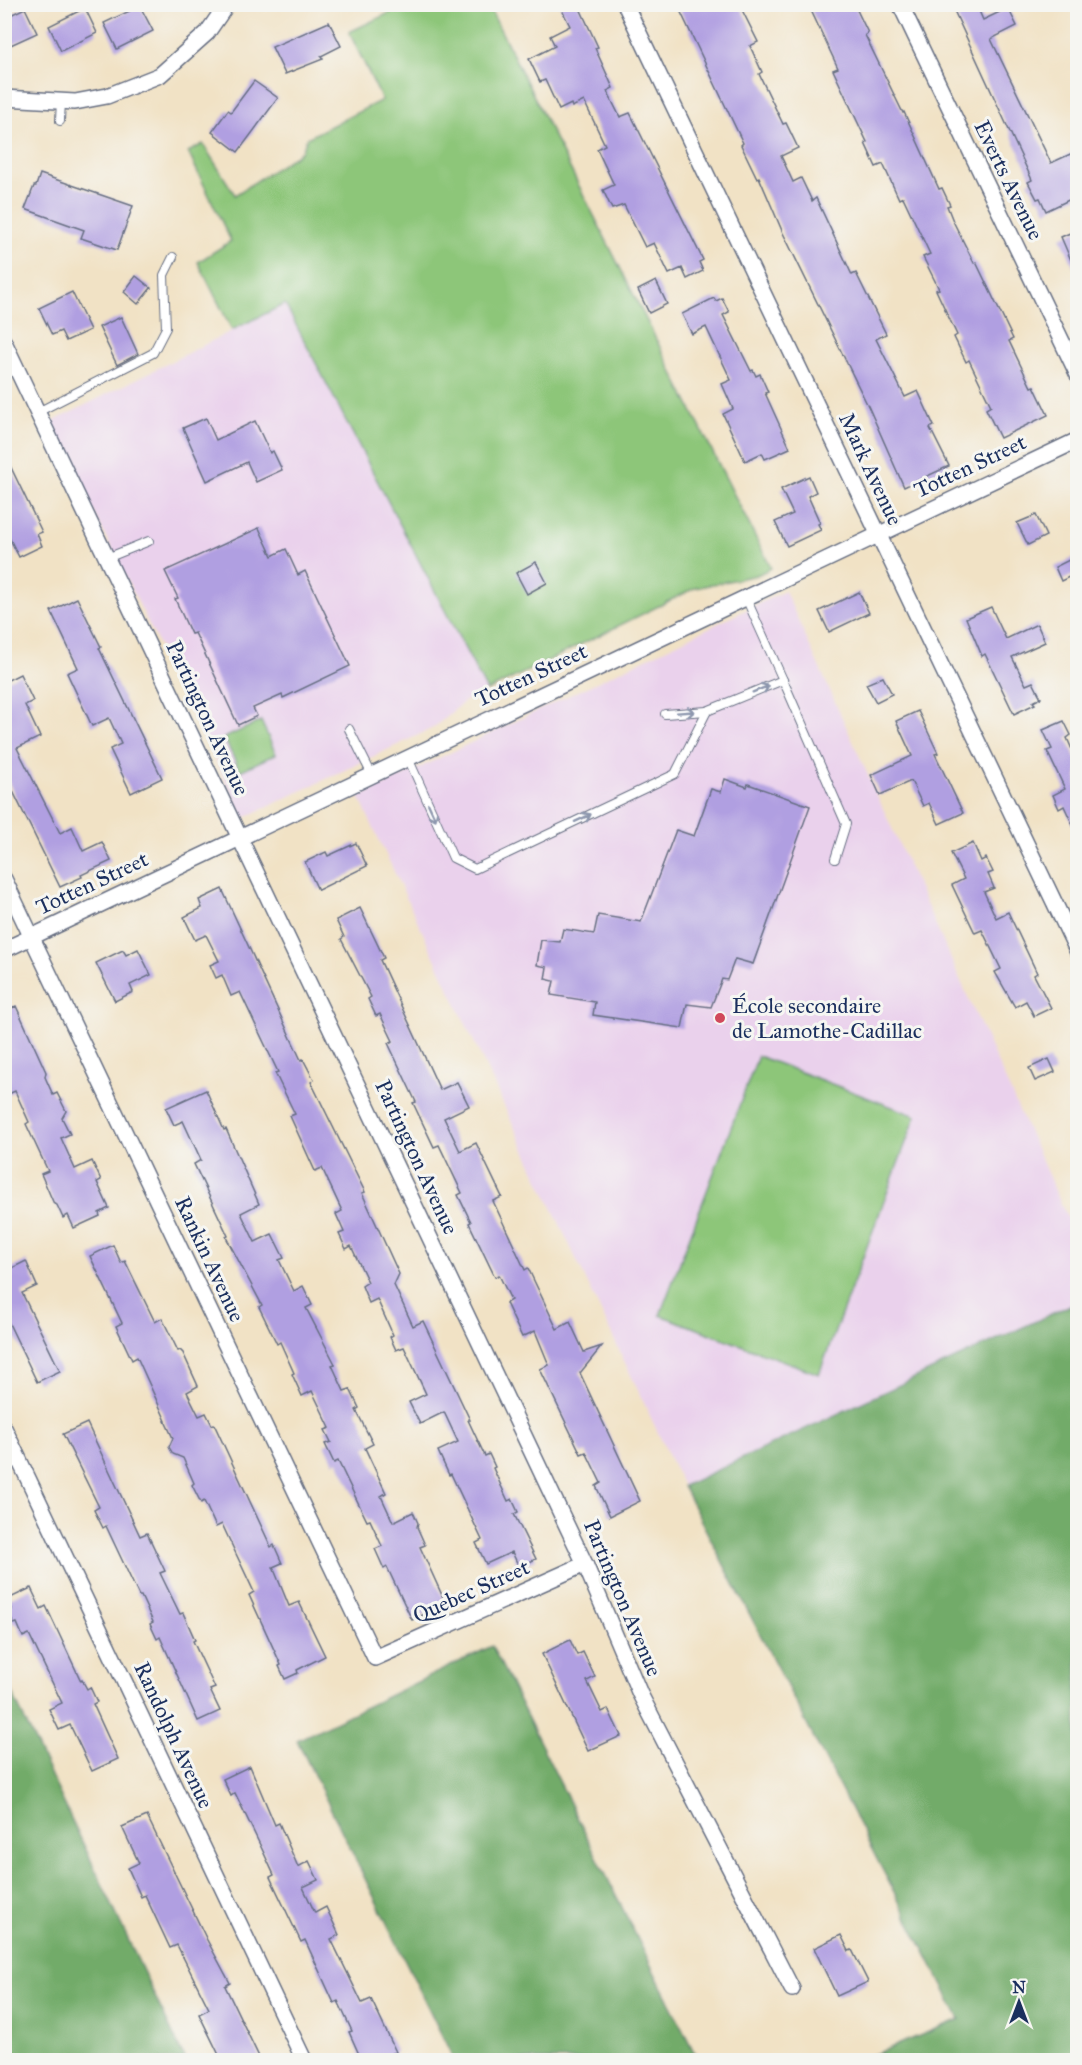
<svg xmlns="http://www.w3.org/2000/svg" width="1082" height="2065" font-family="'IM FELL Great Primer',serif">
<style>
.built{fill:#ead1ec}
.green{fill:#8dc679;stroke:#547a6c;stroke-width:1.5}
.forest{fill:#72ab69;stroke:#466d64;stroke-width:1.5}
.building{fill:#b09fe1}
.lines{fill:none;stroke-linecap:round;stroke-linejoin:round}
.service-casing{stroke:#666e82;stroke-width:10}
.minor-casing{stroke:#666e82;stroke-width:18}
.service{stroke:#fff;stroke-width:8}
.minor{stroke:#fff;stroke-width:15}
.oneway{stroke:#8d97ae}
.poi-dot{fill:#d1495b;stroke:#f6f6f2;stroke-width:2}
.labels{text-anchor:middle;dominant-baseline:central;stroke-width:6;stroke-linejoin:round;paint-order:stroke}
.street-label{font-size:22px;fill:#1b2f5e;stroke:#f6f6f2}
.poi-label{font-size:22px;fill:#1b2f5e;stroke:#f6f6f2;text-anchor:start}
</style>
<rect width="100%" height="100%" fill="#f6f6f2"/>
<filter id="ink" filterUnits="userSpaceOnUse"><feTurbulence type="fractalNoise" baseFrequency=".0167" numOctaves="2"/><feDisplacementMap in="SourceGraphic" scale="12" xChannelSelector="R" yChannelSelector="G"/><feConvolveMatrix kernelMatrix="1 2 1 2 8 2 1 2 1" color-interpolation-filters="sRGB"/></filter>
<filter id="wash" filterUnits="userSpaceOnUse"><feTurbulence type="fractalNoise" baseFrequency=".008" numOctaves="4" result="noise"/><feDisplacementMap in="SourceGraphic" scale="24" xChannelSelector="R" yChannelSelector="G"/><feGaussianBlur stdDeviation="1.35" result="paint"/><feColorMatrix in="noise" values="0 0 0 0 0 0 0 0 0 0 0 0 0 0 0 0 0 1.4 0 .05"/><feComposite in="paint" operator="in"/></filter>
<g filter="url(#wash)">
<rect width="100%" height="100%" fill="#f1e2c5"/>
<g class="built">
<polygon points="285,304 487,691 465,701 433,728 244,818 50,423"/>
<polygon points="785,591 1077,1239 1077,1302 683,1486 359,797"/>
</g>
<g class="green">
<polygon points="406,5 488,5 771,568 757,575 695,588 487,691 285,304 232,330 198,262 231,241 188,152 203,144 235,195 301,152 307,138 382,100 349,32"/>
<polygon points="261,721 276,754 240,771 224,738"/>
<polygon points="758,1056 916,1116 819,1374 660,1315"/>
</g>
<g class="forest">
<polygon points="1077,1302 1077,2060 861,2060 960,2019 683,1486"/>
<polygon points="492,1646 698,2060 454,2060 297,1740"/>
<polygon points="5,1678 185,2060 5,2060"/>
</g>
<g id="blocks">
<g class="building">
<polygon points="559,4 578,4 598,47 595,48 613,88 607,91 620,117 630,113 703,260 699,262 703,271 687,279 682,268 669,274 654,243 645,247 624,205 612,209 603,190 614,185 597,149 605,145 584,101 572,107 571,104 559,110 545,80 540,82 529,59 555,46 550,36 570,26"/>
<polygon points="677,4 739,4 758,42 750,46 762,72 759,74 783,124 786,123 798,148 781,156 793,182 801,178 812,201 816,198 852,275 856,273 886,334 876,339 905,397 918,391 934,426 930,428 949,466 904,487 869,408 783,233 759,177 757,178 741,145 743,143"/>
<polygon points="808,4 854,4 868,33 865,35 882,70 903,113 904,112 939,189 942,188 950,205 947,206 953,221 974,263 976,262 1013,339 1009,341 1031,387 1034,386 1048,415 1000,438 986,409 991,406 969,360 966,362 954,337 957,335 936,290 939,289 923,257 930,254 903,197 899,199 883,164 876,167 865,143 867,142 833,70 838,68"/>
<polygon points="951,4 976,4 983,20 1008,8 1017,26 991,39 1051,163 1077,151 1077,196 1046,211 1040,198 1037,199 1028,182 1032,180"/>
<polygon points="140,6 153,31 117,49 104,23"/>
<polygon points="25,8 37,33 4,48 4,18"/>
<polygon points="85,8 97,33 61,51 49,26"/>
<polygon points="329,22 341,46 321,56 323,59 285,74 272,47"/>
<polygon points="254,81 278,98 238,152 212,132 228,110 231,112"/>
<polygon points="40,174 133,206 117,250 81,238 84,230 25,209 34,186 36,186"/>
<polygon points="1077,230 1077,274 1061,237"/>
<polygon points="136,276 151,288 138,304 124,292"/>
<polygon points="656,281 667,304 649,313 638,290"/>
<polygon points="72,292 90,330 66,341 61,331 52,335 39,308"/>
<polygon points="714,298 716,301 722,298 729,312 723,315 751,371 753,370 756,376 760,374 768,392 765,393 790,448 765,459 762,453 745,461 723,414 733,409 722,384 731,380 706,327 692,334 682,314"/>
<polygon points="121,317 138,354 117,365 99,327"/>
<polygon points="206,418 216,440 255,421 270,453 273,451 282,470 256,482 247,462 207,481 183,428"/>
<polygon points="4,453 42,532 37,534 42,546 19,557 4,527"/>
<polygon points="809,476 816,492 808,496 820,523 818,524 821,530 787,546 775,522 793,514 781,489"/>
<polygon points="1036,515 1046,536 1028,545 1017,523"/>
<polygon points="259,528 272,556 286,549 298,575 305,571 350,666 283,698 282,695 253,708 257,716 238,725 195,633 191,634 175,599 178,598 165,571"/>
<polygon points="1077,556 1077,573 1061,581 1055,567"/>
<polygon points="536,562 547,583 527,594 516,573"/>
<polygon points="859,592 869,613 829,632 819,611"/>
<polygon points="77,598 101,647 99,648 162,778 131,793 110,749 121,744 109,718 92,726 67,673 78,668 51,611"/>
<polygon points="991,607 1006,639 1037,624 1045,642 1012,657 1026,685 1033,682 1041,698 1033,702 1035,704 1014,714 985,654 982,656 966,618"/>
<polygon points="20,674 33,701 25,705 40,737 17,748 60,833 72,827 83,851 102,842 111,861 81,875 82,877 60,887 4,773 4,682"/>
<polygon points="883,677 892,694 876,702 866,684"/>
<polygon points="918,711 938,753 935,754 963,813 939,824 929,803 923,806 911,781 880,795 871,775 912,756 896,721"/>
<polygon points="1064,721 1071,735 1067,738 1077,761 1077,834 1064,806 1059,809 1053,795 1065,789 1047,751 1052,749 1043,730"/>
<polygon points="725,779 747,787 748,784 810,806 753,964 735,959 727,980 722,979 711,1007 687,1004 682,1028 593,1015 595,1002 551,995 554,981 545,979 547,967 537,965 541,940 560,942 563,929 594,934 598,915 641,922 676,830 694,836 711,789 721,792"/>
<polygon points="356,843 367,866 318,890 305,862 326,852 328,856"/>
<polygon points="973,843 981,861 986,858 993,872 988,874 994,888 984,892 996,918 1008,912 1037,973 1034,975 1051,1008 1034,1016 1026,1001 1015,1007 995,972 1001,969 982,930 975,933 952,885 964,879 951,853"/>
<polygon points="222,889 301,1060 303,1059 314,1080 311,1082 365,1192 362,1193 399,1274 394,1285 413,1326 423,1321 470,1420 468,1420 485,1456 489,1454 495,1467 493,1468 508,1501 512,1499 518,1512 514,1514 536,1559 519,1567 512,1552 486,1564 476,1543 482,1540 451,1474 449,1475 438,1451 458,1442 444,1412 420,1424 409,1402 426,1394 404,1347 396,1350 390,1337 393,1335 377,1299 369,1303 362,1286 368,1282 351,1246 346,1249 339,1234 344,1232 336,1214 342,1211 322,1168 315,1171 290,1116 295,1114 275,1073 278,1072 240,992 231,996 222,975 216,978 210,965 219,961 206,935 195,940 184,917 202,908 199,900"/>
<polygon points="360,908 384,958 380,960 440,1090 457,1082 469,1106 444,1118 460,1151 476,1143 502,1197 493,1201 525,1270 528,1268 557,1329 570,1322 584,1352 602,1346 580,1373 640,1501 610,1516 596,1486 601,1483 586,1452 581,1454 540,1369 549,1365 535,1331 522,1337 506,1303 511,1300 499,1275 495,1277 469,1223 471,1222 458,1195 462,1193 439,1145 434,1147 413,1103 416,1102 388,1043 393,1041 380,1014 376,1016 368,999 371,997 341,939 344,937 336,920"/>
<polygon points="138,949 151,975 130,985 133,992 115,1001 96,963 123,950 126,955"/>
<polygon points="16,1006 46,1072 45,1077 53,1095 57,1093 66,1111 62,1118 70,1134 61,1138 75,1169 92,1161 101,1180 97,1182 109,1208 99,1213 100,1216 74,1228 68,1215 63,1218 57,1205 54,1204 41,1174 48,1171 26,1124 29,1122 15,1091 4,1096 4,1012"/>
<polygon points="1049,1059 1055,1072 1035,1081 1029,1068"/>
<polygon points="206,1090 224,1130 226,1129 259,1204 241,1213 255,1242 272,1234 284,1258 279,1260 294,1291 303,1286 312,1305 306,1308 335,1364 332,1365 344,1391 350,1389 359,1408 356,1410 373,1444 365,1448 386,1493 381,1496 393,1522 413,1512 418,1523 417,1527 425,1545 420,1547 446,1604 412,1620 387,1567 384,1569 375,1549 382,1546 370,1520 367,1521 338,1461 334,1463 325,1444 331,1442 325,1430 330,1428 312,1391 302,1396 292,1374 294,1373 280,1342 277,1344 259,1307 262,1305 226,1237 228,1236 194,1164 201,1160 183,1121 174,1125 166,1108"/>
<polygon points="113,1245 121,1263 125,1261 155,1322 162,1318 178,1351 180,1350 183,1353 198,1386 187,1392 199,1416 206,1413 212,1425 214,1424 271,1547 274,1545 282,1563 273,1567 289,1606 299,1602 325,1656 297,1670 298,1673 285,1679 279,1666 281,1665 249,1595 254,1592 229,1539 222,1524 216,1527 204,1501 201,1503 192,1485 194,1483 183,1458 173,1454 169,1447 173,1438 165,1421 166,1421 137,1357 132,1360 116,1326 122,1323 90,1256"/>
<polygon points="26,1261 37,1286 22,1293 60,1371 37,1382 4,1313 4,1272"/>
<polygon points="87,1423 140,1536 147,1533 165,1571 160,1573 180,1614 183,1613 195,1640 193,1641 215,1688 210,1690 220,1711 198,1721 160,1637 157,1639 150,1624 153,1622 141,1596 139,1596 106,1526 103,1528 94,1510 99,1507 63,1434"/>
<polygon points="31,1588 41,1609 46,1606 81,1681 82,1680 87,1689 90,1687 97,1702 93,1704 118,1759 92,1771 70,1725 59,1730 49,1709 62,1703 29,1634 23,1637 17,1623 14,1624 7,1611 12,1609 8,1599"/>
<polygon points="570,1640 577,1655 583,1652 595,1677 587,1681 602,1712 608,1709 621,1736 588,1751 542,1654"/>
<polygon points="250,1766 275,1825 279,1823 298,1867 309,1861 318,1880 303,1887 315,1913 326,1907 339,1935 331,1939 362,2003 371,1999 396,2052 393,2053 397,2061 362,2061 349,2032 352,2031 338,2001 334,2003 305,1940 301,1942 270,1877 274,1875 262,1849 235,1793 231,1796 223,1779"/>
<polygon points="147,1816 207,1940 230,1983 225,1986 261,2061 222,2061 199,2014 209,2009 177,1945 170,1948 145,1895 141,1897 128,1868 139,1863 122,1827"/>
<polygon points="841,1935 849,1951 852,1950 868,1982 837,1996 814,1948"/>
</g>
</g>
</g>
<g filter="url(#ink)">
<use href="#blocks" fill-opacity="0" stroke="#666e82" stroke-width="1.5"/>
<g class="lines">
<g class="service-casing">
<g id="service">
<polyline points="60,121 61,101"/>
<polyline points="38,412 153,353 166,328 164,275 173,257"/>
<polyline points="107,558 149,541"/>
<polyline points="783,680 846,824 835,859"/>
<polyline points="665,714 707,711 783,680 746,598"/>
<polyline points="349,729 372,775"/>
<polyline points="408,758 453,858 475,869 675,774 707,711"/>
</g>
</g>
<g class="minor-casing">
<g id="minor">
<polyline points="625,4 1078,952"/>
<polyline points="900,4 1078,375"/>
<polyline points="4,98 75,102 107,96 160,75 207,33 227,4"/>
<polyline points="4,342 585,1564 640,1694 792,1989"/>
<polyline points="4,879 375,1658 585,1564"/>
<polyline points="4,950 1078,440"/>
<polyline points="4,1428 304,2060"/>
</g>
</g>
<use href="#service" class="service"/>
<use href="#minor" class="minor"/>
</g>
<defs><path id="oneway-shaft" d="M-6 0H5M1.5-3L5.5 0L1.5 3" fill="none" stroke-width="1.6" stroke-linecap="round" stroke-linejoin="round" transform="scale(1.5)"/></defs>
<g class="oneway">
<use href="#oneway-shaft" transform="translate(761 689) rotate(-22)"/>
<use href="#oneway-shaft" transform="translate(686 712) rotate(-4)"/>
<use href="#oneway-shaft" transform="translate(432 812) rotate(65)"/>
<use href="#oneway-shaft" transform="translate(583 818) rotate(-25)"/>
</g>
</g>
<circle class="poi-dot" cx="720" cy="1018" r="6"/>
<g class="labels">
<g class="street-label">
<text transform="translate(1009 180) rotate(64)">Everts Avenue</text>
<text transform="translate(970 466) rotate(-25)">Totten Street</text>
<text transform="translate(871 469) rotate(65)">Mark Avenue</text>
<text transform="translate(531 675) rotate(-25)">Totten Street</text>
<text transform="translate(208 718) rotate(65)">Partington Avenue</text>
<text transform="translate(92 883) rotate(-25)">Totten Street</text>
<text transform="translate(417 1157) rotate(65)">Partington Avenue</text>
<text transform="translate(210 1259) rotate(65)">Rankin Avenue</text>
<text transform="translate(471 1591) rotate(-24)">Quebec Street</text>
<text transform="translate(623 1598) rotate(67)">Partington Avenue</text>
<text transform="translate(174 1735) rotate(65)">Randolph Avenue</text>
</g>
<g class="poi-label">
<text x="732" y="1005">École secondaire<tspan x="732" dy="25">de Lamothe-Cadillac</tspan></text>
</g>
</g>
<rect width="1082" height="2065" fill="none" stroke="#f6f6f2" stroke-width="24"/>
<g transform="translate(1019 2002)" stroke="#f6f6f2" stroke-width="4.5" paint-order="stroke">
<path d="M0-4.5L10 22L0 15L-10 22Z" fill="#1b2f5e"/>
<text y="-9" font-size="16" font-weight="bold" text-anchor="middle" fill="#1b2f5e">N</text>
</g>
</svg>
